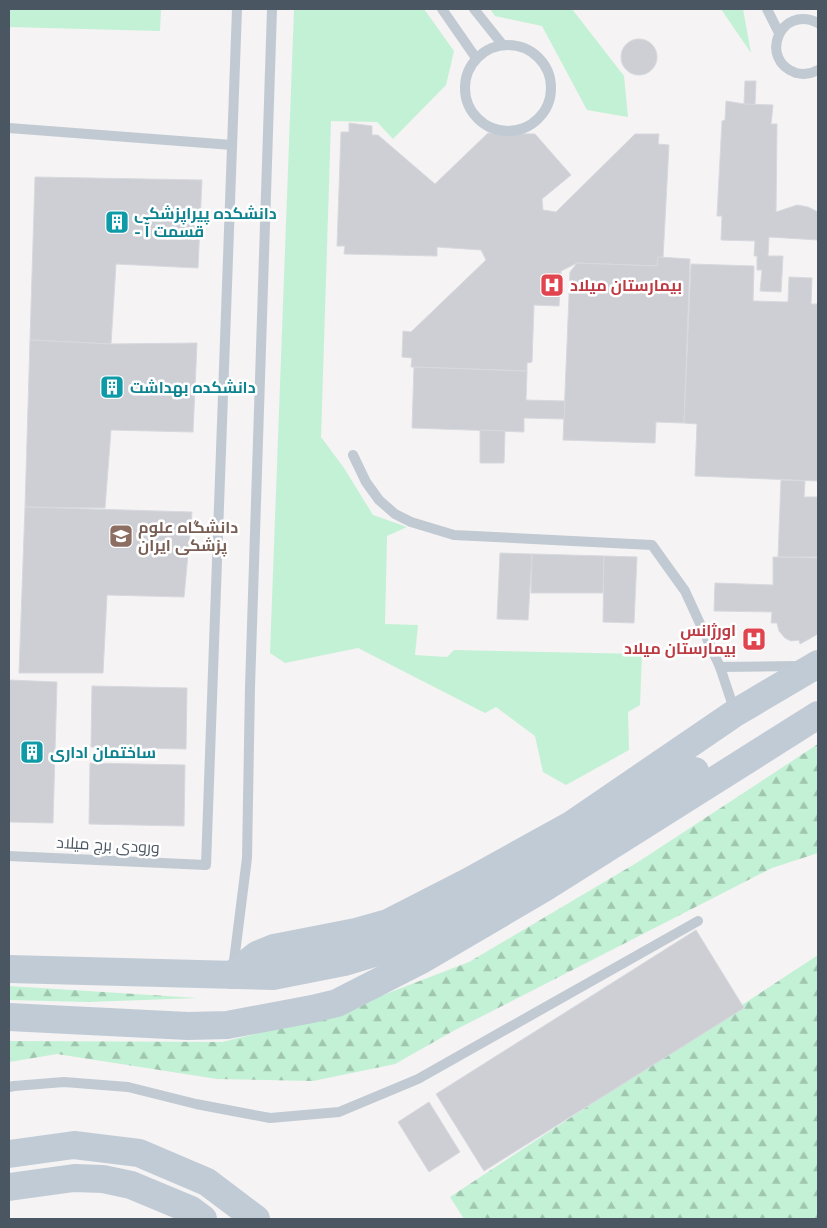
<svg xmlns="http://www.w3.org/2000/svg" width="827" height="1228" font-family="'Space Grotesk',Cairo,sans-serif">
<style>
.grass{fill:#c3f1d5}
.forest{fill:url(#forest-firs)}
.building{fill:#cdcfd5;stroke:#d7d9de}
.lines{fill:none;stroke-linecap:round;stroke-linejoin:round}
.service{stroke:#c1cad2;stroke-width:10}
.secondary{stroke:#c1cbd6;stroke-width:28}
.labels{text-anchor:middle;dominant-baseline:central;stroke-width:5;stroke-linejoin:round;paint-order:stroke}
.culture-label{font-size:16px;font-weight:bold;fill:#0d838f;stroke:#fff;text-anchor:start}
.health-label{font-size:16px;font-weight:bold;fill:#be3a42;stroke:#fff;text-anchor:start}
.education-label{font-size:16px;font-weight:bold;fill:#785e54;stroke:#fff;text-anchor:start}
.street-label{font-size:16px;fill:#4a5661;stroke:#fff}
</style>
<defs>
<pattern id="forest-firs" width="22" height="20" patternUnits="userSpaceOnUse" patternTransform="scale(1.25)"><rect width="22" height="20" fill="#c3f1d5"/><path d="M5 1l3.5 6h-7zM16 11l3.5 6h-7z" fill="#a0c6b0"/></pattern>
</defs>
<rect width="100%" height="100%" fill="#f5f3f3"/>
<g class="grass">
<polygon points="9,9 161,9 160,31 9,27"/>
<polygon points="294,9 424,9 454,51 446,85 393,139 377,122 331,121 321,437 344,468 373,515 407,527 387,536 385,624 418,625 415,655 447,657 454,650 642,654 640,705 628,712 629,750 566,785 543,772 535,736 496,707 485,713 358,648 285,663 270,653"/>
<polygon points="490,9 572,9 624,76 628,117 587,110 542,26 495,16"/>
<polygon points="721,9 743,9 751,53"/>
</g>
<g class="forest">
<polygon points="818,744 818,853 772,868 455,1030 395,1064 313,1081 217,1079 57,1054 9,1062 9,1041 222,1042 326,1017 469,962 638,862"/>
<polygon points="818,955 818,1219 464,1219 450,1197"/>
<polygon points="9,986 198,998 88,1002 9,1000"/>
</g>
<g class="building">
<circle cx="639" cy="57" r="18"/>
<polygon points="745,81 756,81 755,105 744,104"/>
<polygon points="726,101 744,104 773,105 771,124 777,124 776,212 797,205 808,207 818,212 818,240 769,237 768,256 783,256 781,292 760,291 762,270 757,270 757,256 754,256 755,241 721,240 722,216 717,216 722,121 725,120"/>
<polygon points="349,123 372,126 372,135 378,135 435,184 488,133 535,134 571,175 542,199 543,210 556,212 635,134 659,134 658,144 669,145 663,258 658,257 657,266 577,263 561,271 559,306 534,305 532,362 527,363 527,371 411,367 412,358 402,357 403,331 411,332 486,260 481,250 437,247 437,256 344,254 345,246 337,246 341,132 349,132"/>
<polygon points="35,177 202,180 198,268 116,264 111,344 30,340"/>
<polygon points="658,257 690,259 684,423 656,422 655,443 563,440 570,272 577,263 657,266"/>
<polygon points="691,264 754,266 753,301 788,302 789,277 812,278 811,304 818,304 818,481 695,476 697,424 684,423"/>
<polygon points="30,340 111,344 197,343 193,432 111,430 105,508 25,507"/>
<polygon points="414,367 527,371 526,400 565,401 564,419 524,418 524,432 412,428"/>
<polygon points="480,430 505,431 504,463 480,463"/>
<polygon points="781,480 805,481 804,497 818,497 818,557 778,557"/>
<polygon points="25,507 192,512 184,597 107,595 103,673 19,673"/>
<polygon points="500,553 532,554 528,620 497,619"/>
<polygon points="532,554 604,556 603,593 531,593"/>
<polygon points="604,556 637,557 634,623 603,622"/>
<polygon points="773,557 818,558 818,634 800,644 799,640 791,641 785,638 779,631 777,623 771,623 772,612 714,611 715,583 773,585"/>
<polygon points="9,680 57,682 53,823 9,822"/>
<polygon points="92,686 187,688 186,749 91,747"/>
<polygon points="90,763 185,765 184,826 89,824"/>
<polygon points="696,930 744,1008 484,1171 436,1094"/>
<polygon points="429,1102 460,1152 429,1172 398,1122"/>
</g>
<g class="lines">
<g class="service">
<polyline points="442,9 476,58"/>
<polyline points="474,9 502,44"/>
<polyline points="767,9 779,33"/>
<path d="M818 23C780 4 758 60 796 73 804 75 811 74 818 70"/>
<circle cx="508" cy="88" r="43"/>
<polyline points="9,128 232,145"/>
<polyline points="353,455 366,482 379,500 395,514 411,522 454,535 652,545 685,591 720,667 735,712"/>
<polyline points="720,667 799,666"/>
<polyline points="9,856 206,865 237,9"/>
<polyline points="233,969 247,858 250,687 272,9"/>
<polyline points="9,1087 14,1086 64,1082 128,1087 196,1104 270,1118 339,1112 418,1079 698,921"/>
</g>
<g class="secondary">
<polyline points="9,969 273,976 344,962 387,949 408,941 444,923 695,771"/>
<polyline points="232,975 257,955 274,948 356,932 388,923 468,882 571,825 735,713 818,664"/>
<polyline points="9,1017 188,1026 227,1025 312,1009 337,1003 423,959 544,888 818,715"/>
<polyline points="9,1154 74,1145 139,1153 207,1182 256,1219"/>
<polyline points="9,1187 74,1178 103,1179 131,1185 191,1210 203,1219"/>
</g>
</g>
<defs>
<g id="building-square" transform="scale(1.25)"><rect x="-9" y="-9" width="18" height="18" rx="4" fill="#0f9aa8" stroke="#fff"/><path d="M-4-6H4V6H1V3H-1V6H-4ZM-2.5-4.3h1.7v1.8h-1.7ZM.8-4.3h1.7v1.8H.8ZM-2.5-1h1.7V.8h-1.7ZM.8-1h1.7V.8H.8Z" fill="#fff"/></g>
<g id="hospital-square" transform="scale(1.25)"><rect x="-9" y="-9" width="18" height="18" rx="4" fill="#e0444e" stroke="#fff"/><path d="M-5-5h3v3.5h4V-5h3V5h-3V1.5h-4V5h-3Z" fill="#fff"/></g>
<g id="university-square" transform="scale(1.25)"><rect x="-9" y="-9" width="18" height="18" rx="4" fill="#8d6e63" stroke="#fff"/><path d="M0-5L7-2L0 1L-7-2ZM-4 1L0 2.5L4 1V4Q0 6-4 4Z" fill="#fff"/></g>
</defs>
<g fill-rule="evenodd">
<use href="#building-square" x="117" y="222"/>
<use href="#hospital-square" x="552" y="285"/>
<use href="#building-square" x="112" y="387"/>
<use href="#university-square" x="121" y="536"/>
<use href="#hospital-square" x="754" y="639"/>
<use href="#building-square" x="32" y="752"/>
</g>
<g class="labels">
<g class="culture-label">
<text x="134" y="213">دانشکده پیراپزشکی<tspan x="134" dy="18">- قسمت آ</tspan></text>
<text x="130" y="387">دانشکده بهداشت</text>
<text x="50" y="752">ساختمان اداری</text>
</g>
<g class="health-label">
<text x="570" y="285">بیمارستان میلاد</text>
<text x="736" y="630" text-anchor="end">اورژانس<tspan x="736" dy="18">بیمارستان میلاد</tspan></text>
</g>
<g class="education-label">
<text x="138" y="527">دانشگاه علوم<tspan x="138" dy="18">پزشکی ایران</tspan></text>
</g>
<g class="street-label">
<text transform="translate(108 845) rotate(3)">ورودی برج میلاد</text>
</g>
</g>
<rect width="827" height="1228" fill="none" stroke="#4a5661" stroke-width="20"/>
</svg>
